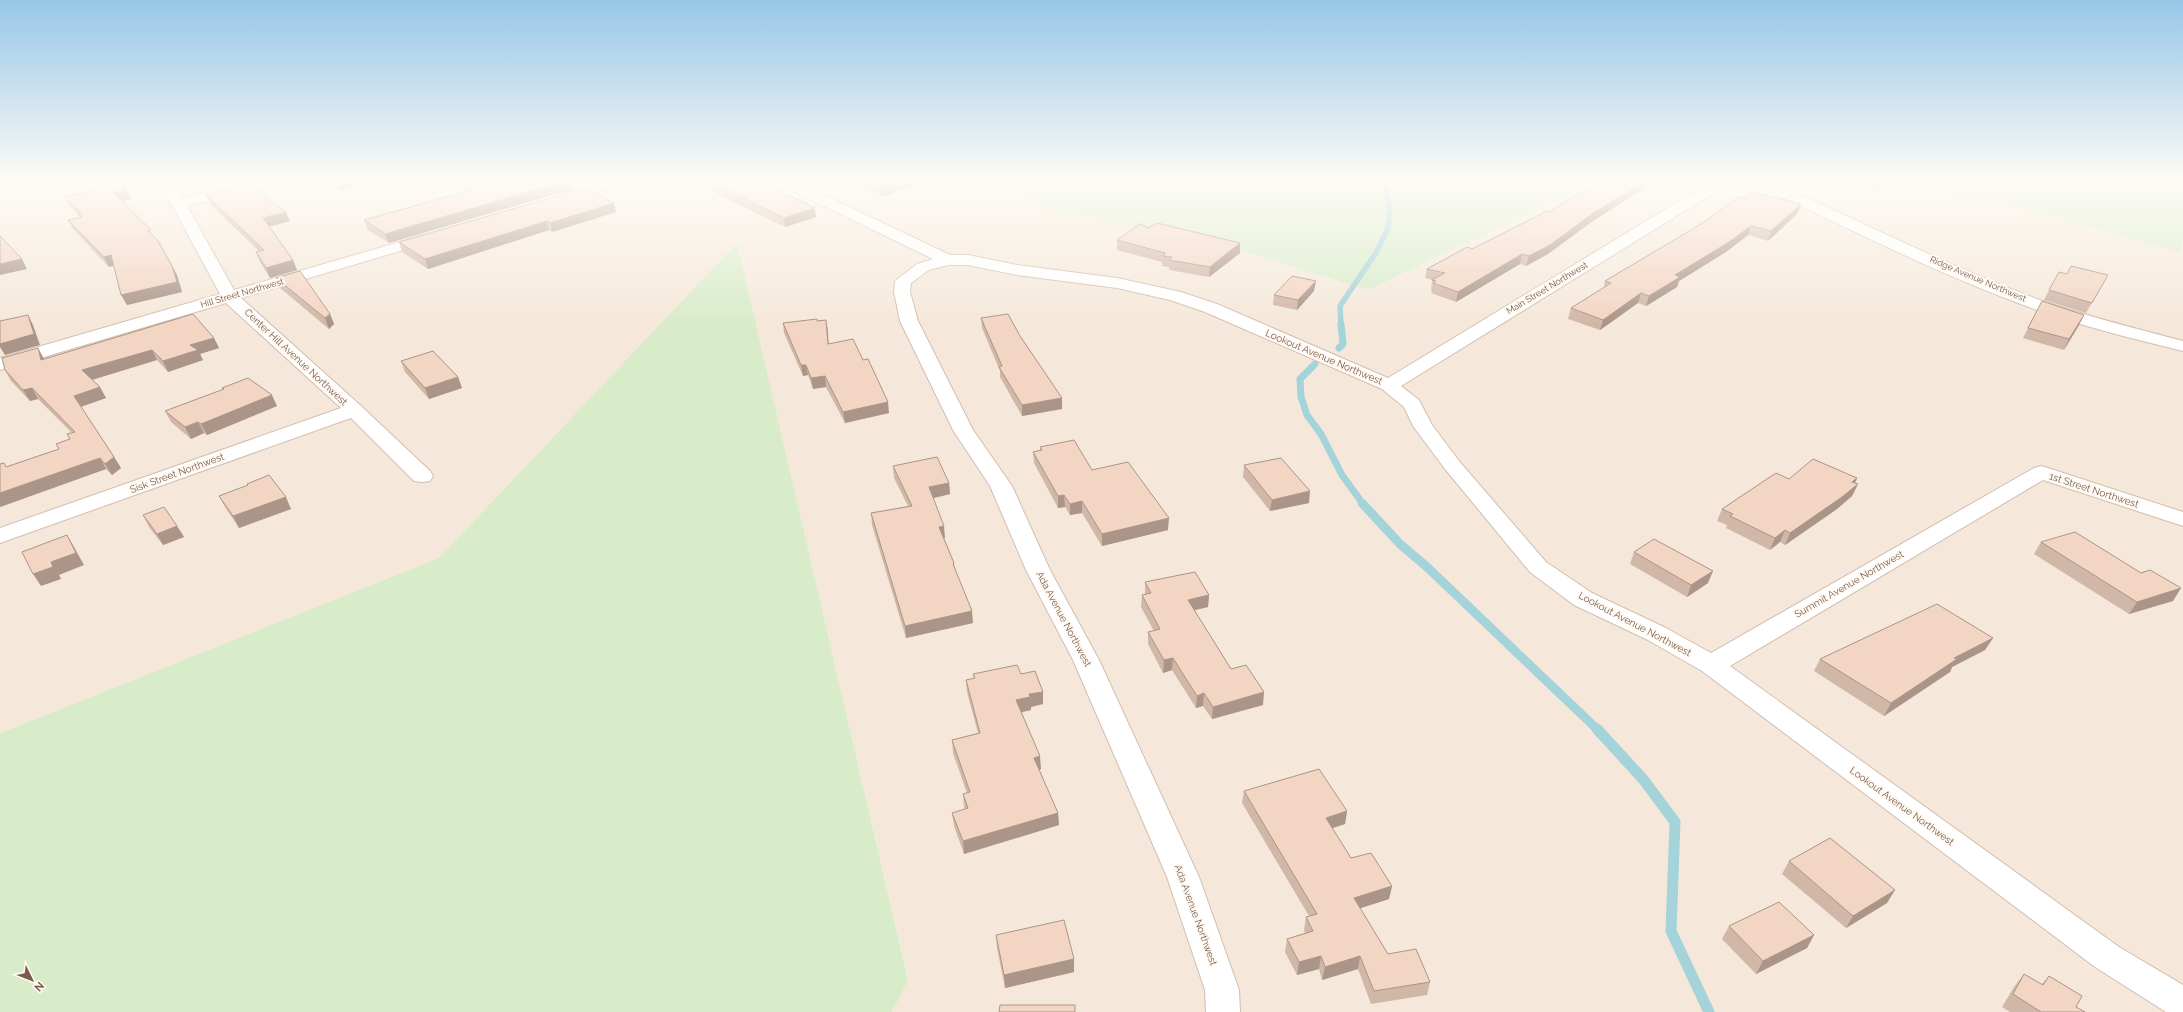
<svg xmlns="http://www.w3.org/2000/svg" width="2183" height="1012" font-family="Raleway,sans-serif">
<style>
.residential{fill:#f5e8da}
.green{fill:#d8ecc9}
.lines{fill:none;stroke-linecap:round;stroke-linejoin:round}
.stream-far3{stroke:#a5d3da;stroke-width:5.5}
.stream-far2{stroke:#a5d3da;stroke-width:7}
.stream-far1{stroke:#a5d3da;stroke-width:9}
.stream{stroke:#a5d3da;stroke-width:11}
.street-casing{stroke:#d1beb0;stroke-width:2}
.street{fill:#fff;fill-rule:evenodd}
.wall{fill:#d1b7a8}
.shaded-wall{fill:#aa9588}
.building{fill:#f3d5c3;stroke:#aa9588}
.labels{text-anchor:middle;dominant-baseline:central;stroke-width:4;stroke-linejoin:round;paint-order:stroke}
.far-street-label{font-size:9px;fill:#7a5c4d;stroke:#fffaf3}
.street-label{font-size:10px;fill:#7a5c4d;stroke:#fffaf3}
</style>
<rect width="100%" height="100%" fill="#fdf6ec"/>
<polygon class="residential" points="0,181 1009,181 1043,209 1217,243 1368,290 1596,181 1889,181 2029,210 2180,252 2183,241 2183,1012 892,1012 908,979 737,244 439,558 0,733"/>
<g class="green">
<polygon points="1009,181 1596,181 1368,290 1217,243 1043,209"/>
<polygon points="1889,181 2183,181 2183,241 2180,252 2029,210"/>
<polygon points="737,243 908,980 892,1012 0,1012 0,733 439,558"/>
</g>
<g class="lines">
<polyline class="stream-far3" points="1341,325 1340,306 1377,251 1388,228 1390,213 1385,181"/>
<g class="stream-far2">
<polyline points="1339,348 1343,344 1341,324"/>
<polyline points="1315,364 1300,379 1301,397 1307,415 1321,434 1342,475 1363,504"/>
</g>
<polyline class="stream-far1" points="1362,503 1400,544 1427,567 1598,730"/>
<polyline class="stream" points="1597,729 1643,779 1675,822 1671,931 1709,1012"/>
<g class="street-casing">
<g id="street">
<polygon points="159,181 173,181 183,199 256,181 281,181 279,184 187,206 234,290 424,235 434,235 437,238 434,241 241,298 361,406 430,471 433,476 430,481 422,482 414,481 351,418 0,543 0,528 341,408 226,303 0,370 0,358 220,294"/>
<polygon points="606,181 628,181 626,184 561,203 556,202 554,199 556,196"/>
<polygon points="777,181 795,181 950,255 968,255 1017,265 1117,278 1181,292 1217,304 1388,378 1666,209 1716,181 1733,181 1401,386 1419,400 1432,425 1459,461 1546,562 1592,593 1666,628 1711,653 2034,468 2041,466 2048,468 2183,512 2183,526 2043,480 1730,666 2119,947 2183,985 2183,1012 2166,1012 2095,967 1702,671 1648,640 1574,605 1530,572 1445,469 1413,426 1404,407 1382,389 1205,312 1170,300 1117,288 1017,275 968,265 948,265 929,270 911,283 910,292 918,321 973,430 1012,486 1050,570 1099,660 1199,877 1239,990 1240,1012 1206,1012 1205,990 1167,877 1073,660 1026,570 990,486 953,430 900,321 894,292 895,281 917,264 933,259 779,184"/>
<path d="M1752 181H1771C1859 221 1946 265 2037 299 2085 316 2134 328 2183 341V351C2130 338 2077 325 2026 306 1933 272 1844 226 1754 184Z"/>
</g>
</g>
<use href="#street" class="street"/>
</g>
<g class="wall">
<polygon points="326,181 376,181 340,190"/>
<polygon points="704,181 758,181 816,217 785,227 705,188"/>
<polygon points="845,181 915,181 916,185 882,196"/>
<polygon points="1600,181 1675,181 1664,188 1651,184 1590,223 1548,254 1526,266 1520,264 1456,302 1431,293 1432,290 1431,290 1432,280 1425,278 1427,269 1472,249 1549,212"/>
<polygon points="1814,181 1900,181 1891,190 1882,188 1879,191 1838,182 1823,185"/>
<polygon points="466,186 572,189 389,243 368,230 364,220 468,191"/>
<polygon points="585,188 616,212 552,232 549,230 428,269 402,252 399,242"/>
<polygon points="206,195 290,221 269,227 293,260 297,270 270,278 260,262 256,252 260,252 210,204"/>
<polygon points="65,197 131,199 122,201 153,236 177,275 182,292 127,305 114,265 109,267 73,229 68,220 80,217 70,206"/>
<polygon points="1801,204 1798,213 1768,241 1748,235 1726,252 1679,281 1677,287 1646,306 1638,303 1600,330 1568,319 1571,308 1604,287 1605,281 1701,224"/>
<polygon points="1149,228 1240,243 1240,253 1209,277 1169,270 1169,267 1162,266 1162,262 1117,250 1117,240"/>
<polygon points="2067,274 2102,285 2086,313 2044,300 2049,290"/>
<polygon points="276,278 330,314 334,324 329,329 280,288"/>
<polygon points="1314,291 1297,310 1273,305 1274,295"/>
<polygon points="2042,301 2084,315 2079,325 2064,350 2023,338"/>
<polygon points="981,318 1020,336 1062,409 1022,416 1000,377 1000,371 982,328"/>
<polygon points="826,320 828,343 889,413 845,423 826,387 813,389 808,375 803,376 784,333 783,323 817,321"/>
<polygon points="214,338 219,348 200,354 203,360 168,372 157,360 92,380 106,398 81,407 114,457 121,468 112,475 106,469 0,507 4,463 6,467 59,449 70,439 72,433 38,399 30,401 11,381 5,370 44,360"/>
<polygon points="401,361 458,377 462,388 429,399 405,372"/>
<polygon points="222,388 277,406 207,435 204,433 191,439 171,422 165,411 223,390"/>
<polygon points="1040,447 1092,470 1168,530 1102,546 1082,513 1070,515 1065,507 1058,508 1034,463 1033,452 1040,451"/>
<polygon points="1244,465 1309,503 1270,511 1243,477"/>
<polygon points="893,466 949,483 950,494 933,498 945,538 944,538 954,563 955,569 973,623 906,638 872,525 871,513 908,506 894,478"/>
<polygon points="1857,478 1855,483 1858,484 1852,496 1837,509 1785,545 1780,542 1770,550 1726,528 1727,525 1717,521 1722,509 1789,479"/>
<polygon points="247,484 291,509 239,528 225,507 219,496 248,485"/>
<polygon points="143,515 177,526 184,537 163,545 149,527"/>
<polygon points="2041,542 2173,601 2129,614 2034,554"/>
<polygon points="1634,552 1708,583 1687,597 1630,564"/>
<polygon points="1145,582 1209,595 1208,607 1194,610 1231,669 1263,705 1212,719 1203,706 1196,708 1172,670 1163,673 1148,644 1148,632 1154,631 1141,607 1142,595 1145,594"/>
<polygon points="1993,638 1985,650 1952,667 1950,672 1884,716 1814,671 1820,659"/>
<polygon points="973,674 1021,674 1043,704 1031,707 1031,710 1022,712 1041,769 1039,770 1058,813 1059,825 964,854 954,826 952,813 965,809 964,807 963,794 967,793 953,753 952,740 978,733 967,692 966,680 974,678"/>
<polygon points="1244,791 1347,811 1345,824 1332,828 1351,858 1392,886 1389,899 1360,908 1388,954 1430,982 1427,995 1371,1004 1358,969 1322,980 1319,969 1297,975 1285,952 1287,939 1305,933 1304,930 1306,917 1309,916 1242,803"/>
<polygon points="1789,861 1887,903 1846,928 1782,874"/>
<polygon points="1729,926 1814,935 1807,948 1756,974 1722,939"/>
<polygon points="996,935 1074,959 1074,972 1005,988 997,948"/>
<polygon points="2024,974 2041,985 2049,976 2076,1007 2085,1012 2010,1012 2002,1007 2014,987"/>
</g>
<g class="shaded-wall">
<polygon points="336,181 376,181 340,190"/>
<polygon points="566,181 569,181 572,189 389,243 385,234"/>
<polygon points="900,181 915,181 916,185 882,196 881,187"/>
<polygon points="1645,181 1652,181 1651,184 1590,223 1548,254 1526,266 1529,256 1592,214"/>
<polygon points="1666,181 1675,181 1664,188"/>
<polygon points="1824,181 1838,181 1823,185"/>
<polygon points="1883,181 1884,181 1882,188 1879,191"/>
<polygon points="1895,181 1900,181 1891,190"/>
<polygon points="126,190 131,199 118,202 114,193"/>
<polygon points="614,203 616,212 552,232 550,223"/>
<polygon points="1801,204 1798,213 1768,241 1771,231"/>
<polygon points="815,208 816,217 785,227 784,218"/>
<polygon points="286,212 290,221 267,227 263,218"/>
<polygon points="547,221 549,230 428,269 425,259"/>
<polygon points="1751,226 1748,235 1726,252 1679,281 1677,287 1646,306 1649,296 1675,275"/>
<polygon points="1240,243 1240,253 1209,277 1210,267"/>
<polygon points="1522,254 1520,264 1456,302 1458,292"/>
<polygon points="111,255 116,265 109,267 104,257"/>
<polygon points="22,259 27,269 0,275 0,264"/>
<polygon points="293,260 297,270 270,278 266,268"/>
<polygon points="172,266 177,275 182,292 127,305 121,295"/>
<polygon points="1316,281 1314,291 1297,310 1298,300"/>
<polygon points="1641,293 1638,303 1600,330 1603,320"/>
<polygon points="330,314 334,324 329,329 325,318"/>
<polygon points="28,315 33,325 40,345 5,355 0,347 0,344"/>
<polygon points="2084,315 2079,325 2064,350 2069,339"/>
<polygon points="826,320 828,331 829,354 828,344"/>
<polygon points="214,338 219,348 200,354 203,360 168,372 163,361 190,345"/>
<polygon points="38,348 44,359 48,371 41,360"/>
<polygon points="152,350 157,360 88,381 82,370"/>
<polygon points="801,365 806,365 808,375 803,376"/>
<polygon points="825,376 826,387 813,389 811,378"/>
<polygon points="458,377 462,388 429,399 425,388"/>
<polygon points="100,387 106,398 80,407 74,396"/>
<polygon points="32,388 38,399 30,401 23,390"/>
<polygon points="272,395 277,406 207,435 201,424"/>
<polygon points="1062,398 1062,409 1022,416 1022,405"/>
<polygon points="888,402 889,413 845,423 843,412"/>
<polygon points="198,422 204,433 191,439 185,427"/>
<polygon points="114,457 121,468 112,475 105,464"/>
<polygon points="100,458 106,469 0,507 0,493"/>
<polygon points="1857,478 1853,488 1858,484 1852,496 1837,509 1785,545 1790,533"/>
<polygon points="949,483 950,494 930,499 929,487"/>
<polygon points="1310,491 1309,503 1270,511 1272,500"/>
<polygon points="1064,495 1065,507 1058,508 1058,496"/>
<polygon points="286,497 291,509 239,528 233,516"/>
<polygon points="1082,501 1082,513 1070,515 1070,504"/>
<polygon points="1169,518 1168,530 1102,546 1102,534"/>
<polygon points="177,526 184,537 163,545 157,534"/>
<polygon points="944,526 945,538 940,539 939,527"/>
<polygon points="1785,530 1780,542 1770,550 1775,538"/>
<polygon points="67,535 74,547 84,565 59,575 61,579 41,586 33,574 51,562"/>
<polygon points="1713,571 1708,583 1687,597 1691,585"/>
<polygon points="2181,588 2173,601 2129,614 2137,602"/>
<polygon points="1209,595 1208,607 1187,612 1188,600"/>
<polygon points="972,611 973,623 906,638 905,626"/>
<polygon points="1993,638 1985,650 1952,667 1950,672 1884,716 1891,703 1954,658"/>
<polygon points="1173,658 1172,670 1163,673 1164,660"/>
<polygon points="1043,692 1043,704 1031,707 1031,710 1017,713 1016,700 1029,694"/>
<polygon points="1264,692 1263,705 1212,719 1213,707"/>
<polygon points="1204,693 1203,706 1196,708 1197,696"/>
<polygon points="1040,756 1041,769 1034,771 1034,758"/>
<polygon points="1347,811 1345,824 1324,831 1326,818"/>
<polygon points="1058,813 1059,825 964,854 963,841"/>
<polygon points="1392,886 1389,899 1352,911 1354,898"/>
<polygon points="1895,890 1887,903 1846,928 1853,916"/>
<polygon points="1814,935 1807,948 1756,974 1763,961"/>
<polygon points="1321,956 1319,969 1297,975 1299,962"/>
<polygon points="1360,956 1358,969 1322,980 1325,967"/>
<polygon points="1074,959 1074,972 1005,988 1004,975"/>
</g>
<g class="building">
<polygon points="87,181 122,181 126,190 114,193 151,230 148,231 158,241 172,266 177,282 121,295 111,255 104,257 68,220 82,217 79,214 81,213 65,197 89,191"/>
<polygon points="485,181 566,181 385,234 364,220 472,190 466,186"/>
<polygon points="708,181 758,181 815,208 784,218"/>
<polygon points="866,181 900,181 881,187"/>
<polygon points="1600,181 1645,181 1592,214 1550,245 1529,256 1522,254 1458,292 1433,283 1436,281 1432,280 1445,273 1427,269 1467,247 1472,249 1547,211 1549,212"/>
<polygon points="248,184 286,212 263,218 293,260 266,268 256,252 264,250 206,195"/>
<polygon points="585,188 614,203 550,223 547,221 425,259 399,242"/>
<polygon points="1750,193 1756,193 1801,204 1771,231 1751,226 1729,242 1675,275 1680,277 1649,296 1641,293 1603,320 1571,308 1611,283 1605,281 1701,224 1739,197 1744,198"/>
<polygon points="1157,223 1240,243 1210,267 1169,260 1172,257 1163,256 1165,253 1117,240 1140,224 1149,228"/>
<polygon points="0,236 22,259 0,264"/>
<polygon points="2071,266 2108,275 2092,303 2049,290 2059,272 2067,274"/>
<polygon points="300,271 330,314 325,318 276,278"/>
<polygon points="1292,276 1316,281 1298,300 1274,295"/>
<polygon points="2042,301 2084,315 2069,339 2028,328"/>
<polygon points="193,314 214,338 190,345 198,350 163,361 152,350 82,370 100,387 74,396 114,457 105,464 100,458 0,493 0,464 4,463 6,467 59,449 56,444 70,439 67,434 75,432 32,388 23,390 5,370 2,358 38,348 41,360"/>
<polygon points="1008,314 1020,336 1062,398 1022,405 999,367 1002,366 981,318"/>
<polygon points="28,315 34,334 0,344 0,321"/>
<polygon points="817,319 817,321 826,320 828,344 853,339 863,360 868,359 888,402 843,412 825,376 811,378 806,365 801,365 783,323"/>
<polygon points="433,351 458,377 425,388 401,361"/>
<polygon points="248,378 272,395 201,424 198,422 185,427 165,411 224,389 222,388"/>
<polygon points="1074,440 1092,470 1128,462 1169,518 1102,534 1082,501 1070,504 1064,495 1058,496 1033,452 1042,450 1040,447"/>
<polygon points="937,457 949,483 929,487 944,526 939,527 954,563 953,564 972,611 905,626 871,513 912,506 893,466"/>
<polygon points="1281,458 1310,491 1272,500 1244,465"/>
<polygon points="1813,459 1857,478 1852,482 1858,484 1842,497 1790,533 1785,530 1775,538 1730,516 1733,514 1722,509 1776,473 1789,479"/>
<polygon points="269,475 286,497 233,516 219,496 248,485 247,484"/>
<polygon points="164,507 177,526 157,534 143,515"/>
<polygon points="2075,532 2141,573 2150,570 2181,588 2137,602 2041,542"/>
<polygon points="67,535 76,553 51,562 53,567 33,574 22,552"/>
<polygon points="1654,539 1713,571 1691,585 1634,552"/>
<polygon points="1195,572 1209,595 1188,600 1231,669 1246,665 1264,692 1213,707 1204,693 1197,696 1173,658 1164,660 1148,632 1160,629 1142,595 1151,593 1145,582"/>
<polygon points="1937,604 1993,638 1954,658 1957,659 1891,703 1820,659"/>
<polygon points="1017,665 1021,674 1035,671 1043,692 1029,694 1030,697 1016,700 1040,756 1034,758 1058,813 963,841 952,813 968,808 963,794 970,792 952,740 980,733 966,680 975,678 973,674"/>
<polygon points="1319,769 1347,811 1326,818 1351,858 1371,853 1392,886 1354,898 1388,954 1416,949 1430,982 1374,991 1360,956 1325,967 1321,956 1299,962 1287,939 1313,931 1306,917 1317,914 1244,791"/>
<polygon points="1830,838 1895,890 1853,916 1789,861"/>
<polygon points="1779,902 1814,935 1763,961 1729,926"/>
<polygon points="1064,920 1074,959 1004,975 996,935"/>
<polygon points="2024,974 2043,985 2049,976 2082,996 2076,1007 2085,1012 2041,1012 2013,994"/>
<polygon points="1000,1005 1075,1005 1075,1012 999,1012"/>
</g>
<linearGradient id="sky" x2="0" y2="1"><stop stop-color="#97c7e8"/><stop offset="0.56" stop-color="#fefbf6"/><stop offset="1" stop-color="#fefbf6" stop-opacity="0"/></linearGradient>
<rect width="2183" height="323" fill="url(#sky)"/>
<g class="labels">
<g class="far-street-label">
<text transform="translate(1978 279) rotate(23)">Ridge Avenue Northwest</text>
<text transform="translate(1547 288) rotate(-31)">Main Street Northwest</text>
<text transform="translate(242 293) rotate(-16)">Hill Street Northwest</text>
</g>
<g class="street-label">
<text transform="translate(296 357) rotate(43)">Center Hill Avenue Northwest</text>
<text transform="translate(1324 357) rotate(23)">Lookout Avenue Northwest</text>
<text transform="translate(177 473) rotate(-20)">Sisk Street Northwest</text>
<text transform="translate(2094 490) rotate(18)">1st Street Northwest</text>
<text transform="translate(1849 584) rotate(-30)">Summit Avenue Northwest</text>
<text transform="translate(1064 619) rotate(62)">Ada Avenue Northwest</text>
<text transform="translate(1635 624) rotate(28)">Lookout Avenue Northwest</text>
<text transform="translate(1902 806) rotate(36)">Lookout Avenue Northwest</text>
<text transform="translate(1196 915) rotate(70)">Ada Avenue Northwest</text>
</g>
</g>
<g transform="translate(32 980) rotate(133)" stroke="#fffaf3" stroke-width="3" paint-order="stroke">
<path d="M0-3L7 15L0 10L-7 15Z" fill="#7a5c4d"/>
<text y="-6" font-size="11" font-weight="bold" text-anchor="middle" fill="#7a5c4d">N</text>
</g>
</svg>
